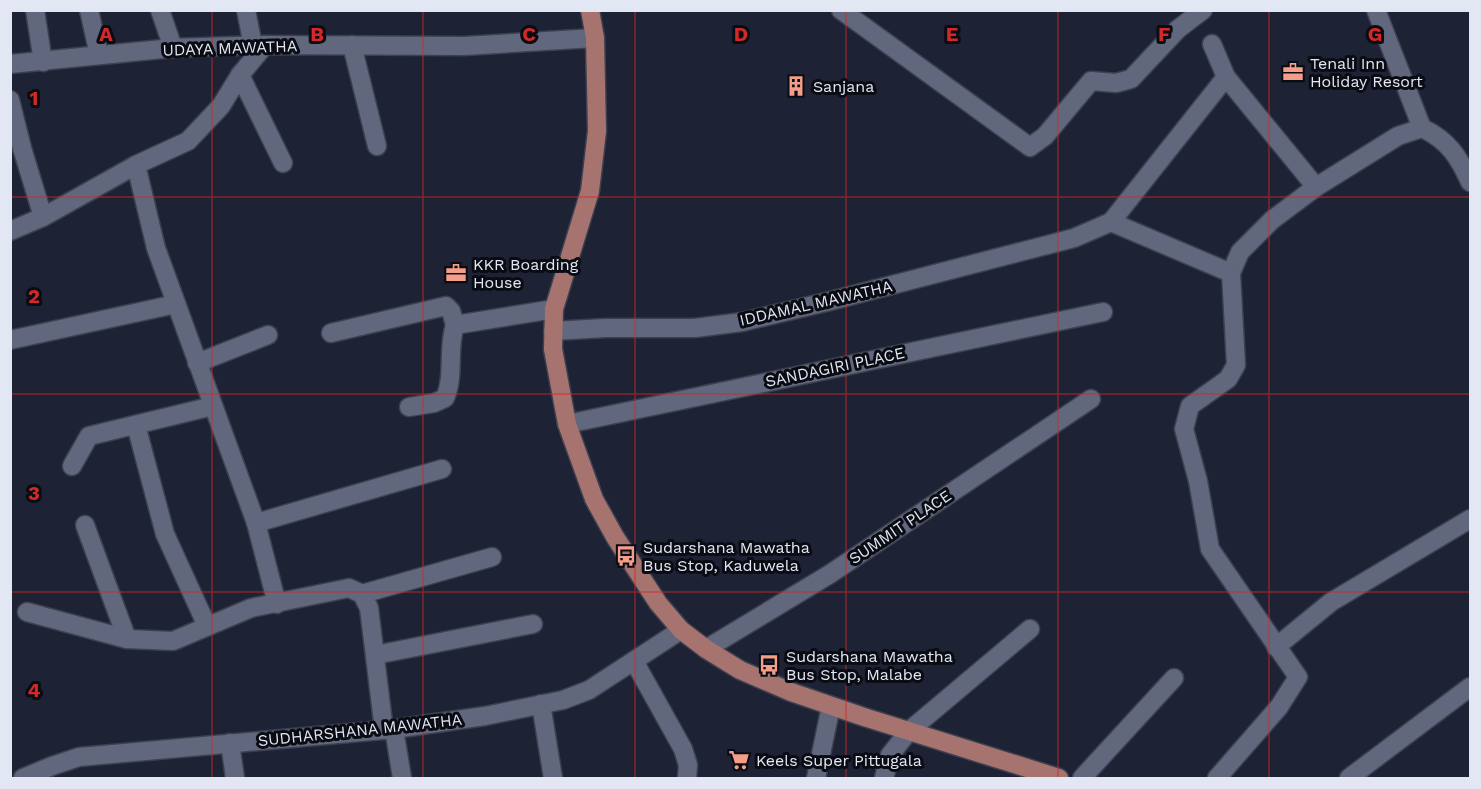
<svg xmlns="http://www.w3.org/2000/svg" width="1481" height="789" font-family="'Work Sans',sans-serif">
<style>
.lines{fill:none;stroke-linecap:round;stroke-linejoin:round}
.minor-casing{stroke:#3d404f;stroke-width:21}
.major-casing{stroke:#3d404f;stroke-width:21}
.minor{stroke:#61677d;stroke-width:18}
.major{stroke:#a6736f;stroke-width:18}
.grid{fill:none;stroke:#d62828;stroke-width:1.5;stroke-opacity:0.55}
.labels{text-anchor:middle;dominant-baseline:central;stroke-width:6;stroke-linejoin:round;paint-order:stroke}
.street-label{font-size:16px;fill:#e3e6f3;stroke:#0a0c14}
.poi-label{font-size:16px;fill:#e3e6f3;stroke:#0a0c14;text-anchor:start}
.grid-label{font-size:20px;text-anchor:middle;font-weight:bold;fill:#d62828;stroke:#0a0c14;stroke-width:6;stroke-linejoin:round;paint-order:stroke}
</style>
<rect width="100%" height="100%" fill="#1d2234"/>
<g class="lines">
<g class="minor-casing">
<g id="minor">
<polyline points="35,10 43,62"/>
<polyline points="89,10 99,55"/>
<polyline points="160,10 173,48"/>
<polyline points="246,10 253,46"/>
<polyline points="841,10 1030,147 1045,136 1091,81 1116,83 1131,79 1178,29 1203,10"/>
<polyline points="1376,10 1422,128"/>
<polyline points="1212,44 1226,77 1316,187"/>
<polyline points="352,45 377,146"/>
<polyline points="10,64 173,48 265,45 464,46 595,38"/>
<polyline points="240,75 283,163"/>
<polyline points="10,100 22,148 43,217"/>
<polyline points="136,165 156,248 256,523 277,604"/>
<polyline points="1111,222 1226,77"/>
<polyline points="10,231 43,217 136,165 188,141 221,106 240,75 265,45"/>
<path d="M553 331 605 328H695L742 322 830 301 1074 238 1111 222 1231 273 1240 252 1272 220 1316 187 1398 136 1422 128C1448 140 1459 157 1470 182"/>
<polyline points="331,333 446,306 451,311 455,325 554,309"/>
<polyline points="10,340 176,304"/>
<polyline points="197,363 268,335"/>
<path d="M409 407 434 403 445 398C455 375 447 349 455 325"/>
<polyline points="567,424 1103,312"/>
<polyline points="136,425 165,534 207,626"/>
<polyline points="72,466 89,436 213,406"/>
<polyline points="256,523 442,469"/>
<polyline points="85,525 127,639"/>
<polyline points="362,594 369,608 384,730"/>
<polyline points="27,612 127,639 173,641 251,608 349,588 362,594 492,557"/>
<polyline points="1276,647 1331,602 1470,519"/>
<polyline points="706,649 830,574 1091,399"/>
<polyline points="375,655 533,624"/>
<polyline points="634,661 683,749 688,765 687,778"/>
<polyline points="541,704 553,778"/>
<polyline points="394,729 402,778"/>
<polyline points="230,743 235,778"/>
<polyline points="23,778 52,766 79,757 394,729 485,716 563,700 589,690 681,630"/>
<polyline points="816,778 831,706"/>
<polyline points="884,778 890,755 909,731 1030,629"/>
<polyline points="1082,778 1174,678"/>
<polyline points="1217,778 1279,707 1298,677 1210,549 1198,481 1184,429 1190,406 1228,379 1236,365 1231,273"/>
<polyline points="1349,778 1470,687"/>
</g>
</g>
<g class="major-casing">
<polyline id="major" points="590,10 595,38 597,131 590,191 554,309 553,349 567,424 594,499 615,537 658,603 681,630 706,649 740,670 791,692 864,717 1059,778"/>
</g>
<use href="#minor" class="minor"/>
<use href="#major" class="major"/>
</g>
<path class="grid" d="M212 10V778M423 10V778M635 10V778M846 10V778M1058 10V778M1269 10V778M10 197H1470M10 394H1470M10 592H1470"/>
<defs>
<g id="office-bare" transform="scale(1.62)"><path d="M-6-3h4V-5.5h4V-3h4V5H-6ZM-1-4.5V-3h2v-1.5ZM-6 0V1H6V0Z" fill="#f49e89" stroke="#0a0c14" stroke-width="2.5" paint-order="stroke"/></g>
<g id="building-bare" transform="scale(1.62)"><path d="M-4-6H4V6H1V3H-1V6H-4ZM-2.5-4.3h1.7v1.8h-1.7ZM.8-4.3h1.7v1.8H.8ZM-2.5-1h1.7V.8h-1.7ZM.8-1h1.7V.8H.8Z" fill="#f49e89" stroke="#0a0c14" stroke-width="2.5" paint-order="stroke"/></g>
<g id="bus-bare" transform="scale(1.62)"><path d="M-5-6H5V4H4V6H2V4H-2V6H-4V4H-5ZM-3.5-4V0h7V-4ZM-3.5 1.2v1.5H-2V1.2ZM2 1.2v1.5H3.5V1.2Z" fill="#f49e89" stroke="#0a0c14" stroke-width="2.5" paint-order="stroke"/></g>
<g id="supermarket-bare" transform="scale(1.62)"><path d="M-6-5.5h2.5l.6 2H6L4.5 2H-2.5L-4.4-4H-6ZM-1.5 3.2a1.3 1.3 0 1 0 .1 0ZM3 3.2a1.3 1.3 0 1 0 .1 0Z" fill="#f49e89" stroke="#0a0c14" stroke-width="2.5" paint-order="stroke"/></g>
</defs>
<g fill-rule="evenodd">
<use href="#office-bare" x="1293" y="72"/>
<use href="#building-bare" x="796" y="86"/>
<use href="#office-bare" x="456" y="273"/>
<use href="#bus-bare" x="626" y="556"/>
<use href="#bus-bare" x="769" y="665"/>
<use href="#supermarket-bare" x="739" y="760"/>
</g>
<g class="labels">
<g class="street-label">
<text transform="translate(230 48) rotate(-2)">UDAYA MAWATHA</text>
<text transform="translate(816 303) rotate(-13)">IDDAMAL MAWATHA</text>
<text transform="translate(835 367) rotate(-12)">SANDAGIRI PLACE</text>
<text transform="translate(900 527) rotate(-34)">SUMMIT PLACE</text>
<text transform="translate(360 730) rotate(-6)">SUDHARSHANA MAWATHA</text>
</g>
<g class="poi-label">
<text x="1310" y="63">Tenali Inn<tspan x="1310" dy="18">Holiday Resort</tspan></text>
<text x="813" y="86">Sanjana</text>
<text x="473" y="264">KKR Boarding<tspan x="473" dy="18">House</tspan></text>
<text x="643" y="547">Sudarshana Mawatha<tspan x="643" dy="18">Bus Stop, Kaduwela</tspan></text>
<text x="786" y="656">Sudarshana Mawatha<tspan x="786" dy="18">Bus Stop, Malabe</tspan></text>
<text x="756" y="760">Keels Super Pittugala</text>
</g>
</g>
<g class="grid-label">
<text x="106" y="41">A</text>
<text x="317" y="41">B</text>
<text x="529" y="41">C</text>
<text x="741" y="41">D</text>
<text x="952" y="41">E</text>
<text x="1164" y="41">F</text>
<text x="1375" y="41">G</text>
<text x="34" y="105">1</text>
<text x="34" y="303">2</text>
<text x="34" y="500">3</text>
<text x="34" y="697">4</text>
</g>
<rect width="1481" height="789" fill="none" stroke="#e3e6f3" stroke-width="24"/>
</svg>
